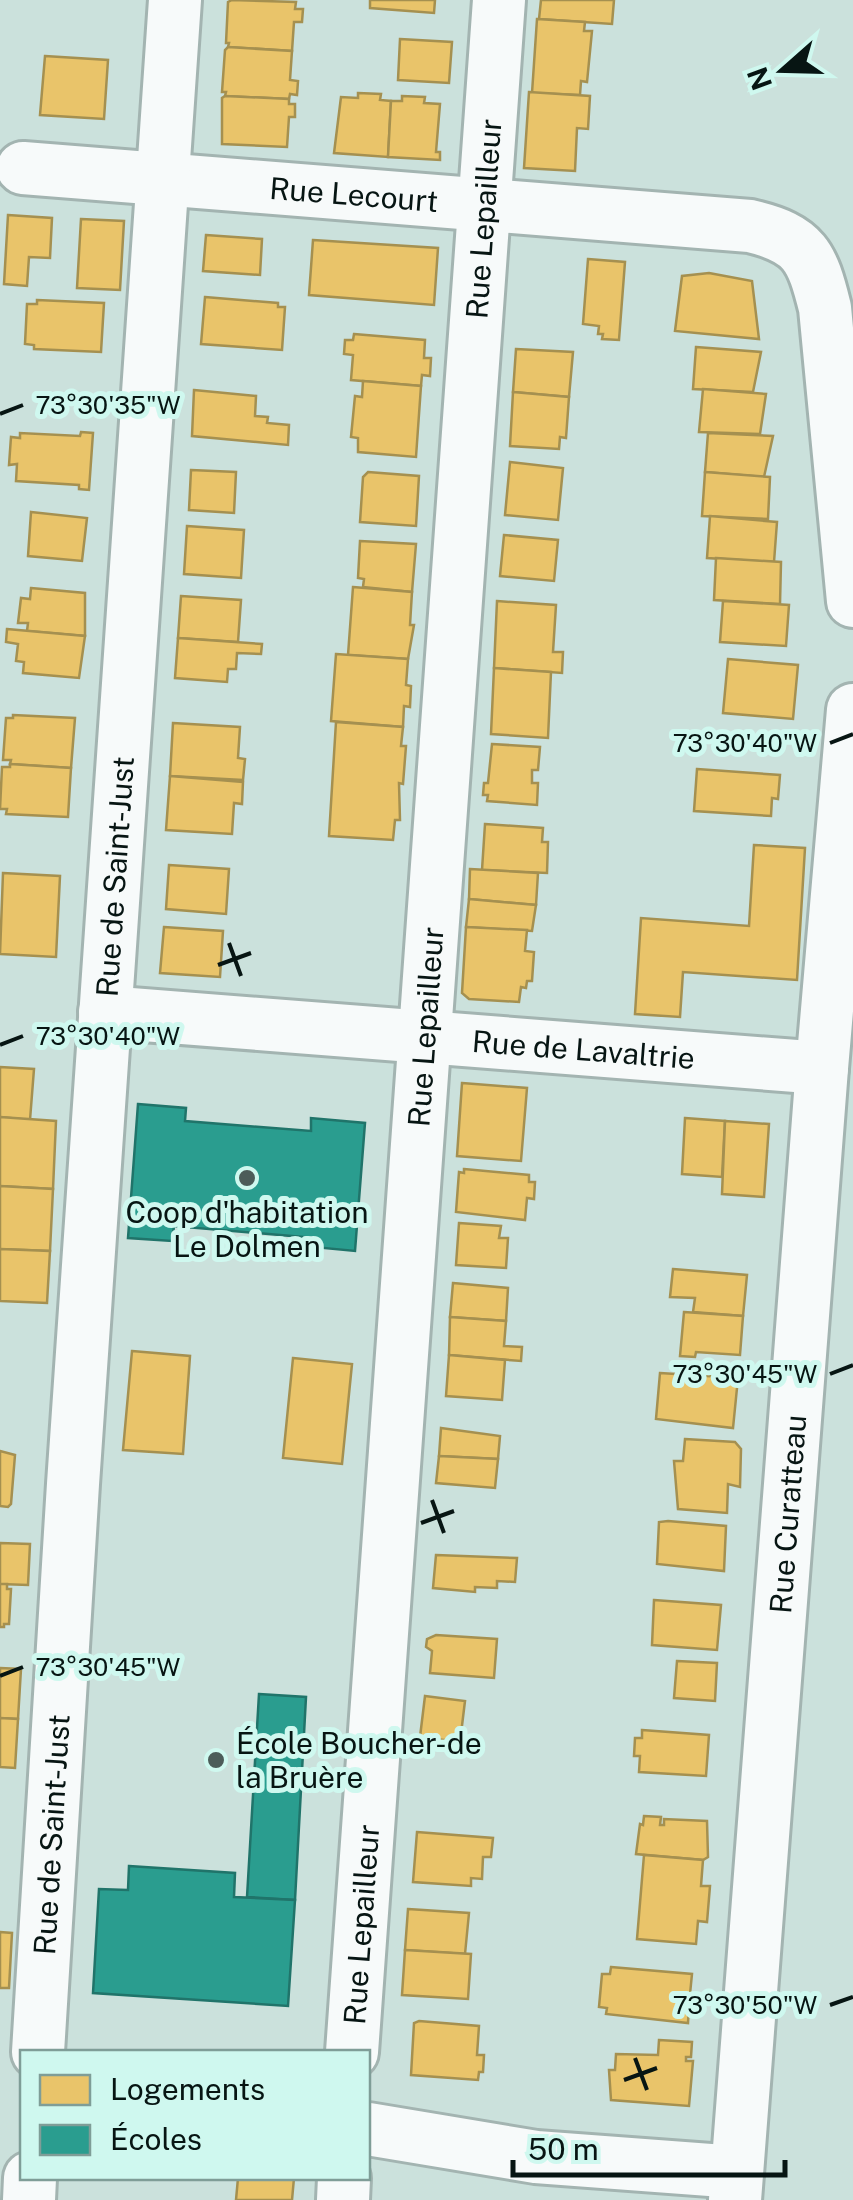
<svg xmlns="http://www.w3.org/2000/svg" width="853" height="2200" font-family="'Public Sans',sans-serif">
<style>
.homes{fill:#e9c46a;stroke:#a59050;stroke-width:2.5}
.schools{fill:#2a9d8f;stroke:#20746a;stroke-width:2.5}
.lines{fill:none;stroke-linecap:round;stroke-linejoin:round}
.minor-casing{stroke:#a3b4b1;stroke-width:58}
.minor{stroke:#f7fafa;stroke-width:52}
.ticks{fill:none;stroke:#071513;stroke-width:4}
.poi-dot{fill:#4c5c59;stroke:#cff8ef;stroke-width:4}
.labels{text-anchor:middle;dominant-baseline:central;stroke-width:10;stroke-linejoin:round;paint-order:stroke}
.street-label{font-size:30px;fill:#071513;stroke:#cff8ef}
.poi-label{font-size:30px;fill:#071513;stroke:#cff8ef}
.ticks-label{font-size:25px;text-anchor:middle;fill:#071513;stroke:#cff8ef;stroke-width:10;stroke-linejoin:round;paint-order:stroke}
</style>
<rect width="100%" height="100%" fill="#cbe1dc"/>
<g class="homes">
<polygon points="232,0 296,2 295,9 303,9 302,22 294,22 292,51 228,47 229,43 226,43 228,2"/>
<polygon points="370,0 435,0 434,13 370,8"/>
<polygon points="541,0 614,0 612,24 539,19"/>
<polygon points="537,19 585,22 584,31 592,31 587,82 581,81 580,95 532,93"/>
<polygon points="400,39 452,42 449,83 398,80"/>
<polygon points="228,47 292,51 290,80 298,81 297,95 290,94 289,99 225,96 226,92 222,92 225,50"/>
<polygon points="45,56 108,60 104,119 40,115"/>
<polygon points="529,92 590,96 588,129 577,128 575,171 524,168"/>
<polygon points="358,93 381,94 380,100 391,101 388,157 334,153 341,97 358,98"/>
<polygon points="225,96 289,99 289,104 295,104 295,117 289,117 287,147 222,144 222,98"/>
<polygon points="402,96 425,97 424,103 440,104 436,152 440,152 440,160 388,157 391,101 402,101"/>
<polygon points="8,215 52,218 50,258 29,257 27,286 4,284"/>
<polygon points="81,219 124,221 120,290 77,288"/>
<polygon points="206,235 262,239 260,275 203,271"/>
<polygon points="313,240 438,248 434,305 309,295"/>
<polygon points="588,259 625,262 619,340 602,339 603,334 598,334 599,326 583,324"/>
<polygon points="709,273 752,281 759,339 675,331 682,276"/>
<polygon points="205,297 278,303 278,307 285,307 282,350 201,344"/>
<polygon points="37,300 104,303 101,352 34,349 34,345 25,344 27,304 37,304"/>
<polygon points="354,334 425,340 424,358 431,358 430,376 422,375 421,386 351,380 353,355 344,354 345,340 353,340"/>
<polygon points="696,347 761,352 753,392 693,389"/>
<polygon points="516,349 573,352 569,397 513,392"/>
<polygon points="363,381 421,386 416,457 358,452 358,438 351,437 355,396 362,397"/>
<polygon points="703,389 766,394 760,434 699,432"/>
<polygon points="194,390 256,396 255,416 268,417 267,423 289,425 288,445 192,436"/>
<polygon points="513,392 569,397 566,438 560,437 559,449 510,446"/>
<polygon points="81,432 93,433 89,490 79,489 79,485 16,481 17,464 9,465 11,437 20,438 20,433 80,436"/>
<polygon points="708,433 773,436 764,477 705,472"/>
<polygon points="510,462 563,468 558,520 505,515"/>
<polygon points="191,470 236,472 234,513 189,510"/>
<polygon points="368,472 419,476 416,526 360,522 363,477"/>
<polygon points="705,472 770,477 768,519 702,516"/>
<polygon points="31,512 87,518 82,561 28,556"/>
<polygon points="710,516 777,522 774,562 707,558"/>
<polygon points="187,526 244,530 241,578 184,574"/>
<polygon points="504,535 558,540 554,581 500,576"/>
<polygon points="360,541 416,544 412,592 363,587 364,579 358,578"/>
<polygon points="716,558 781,562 780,604 714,600"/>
<polygon points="353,587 412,592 410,625 414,625 408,659 348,655"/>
<polygon points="31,588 85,593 85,636 27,631 28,623 18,623 21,598 30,599"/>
<polygon points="181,596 241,600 238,642 178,638"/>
<polygon points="497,601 556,605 553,652 563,652 562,673 494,668"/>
<polygon points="723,601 789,605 786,646 720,642"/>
<polygon points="7,629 85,636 79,678 23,673 24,662 16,661 18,644 6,642"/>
<polygon points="178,638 262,644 261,654 237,653 236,669 228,669 227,682 175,678"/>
<polygon points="336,654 408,659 406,685 411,686 410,707 404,706 403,727 331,721"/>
<polygon points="728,659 798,665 793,719 723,713"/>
<polygon points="494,668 551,672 548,738 491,734"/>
<polygon points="13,715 75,718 71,768 10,764 11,760 3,760 6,718 13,718"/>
<polygon points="336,722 403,727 401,746 406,746 403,784 399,783 400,820 395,820 393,840 329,836"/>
<polygon points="173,723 240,727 238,758 245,759 243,780 170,776"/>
<polygon points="492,744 540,747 538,770 532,770 532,783 538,783 537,805 487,801 488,795 483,795 484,783 488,783"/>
<polygon points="10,764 71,768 68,817 6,814 7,809 0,809 2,767 10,767"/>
<polygon points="697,769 780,775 778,799 772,798 771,816 694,811"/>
<polygon points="170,776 243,782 242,804 234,803 232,834 166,830"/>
<polygon points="485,824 543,828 542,842 548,842 547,873 482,870"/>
<polygon points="754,845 805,848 797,980 683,972 680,1017 635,1014 641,918 749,926"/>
<polygon points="169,865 229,869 226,914 166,909"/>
<polygon points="470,869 538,873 536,905 469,899"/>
<polygon points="3,873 60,876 56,957 0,954"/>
<polygon points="469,899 536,905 532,931 466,927"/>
<polygon points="164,927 223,931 220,977 160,973"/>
<polygon points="466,927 527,930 525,951 534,952 532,981 527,981 526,988 521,987 519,1002 469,999 462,993"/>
<polygon points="0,1067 34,1069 30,1120 0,1117"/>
<polygon points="462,1083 527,1088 521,1161 457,1156"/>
<polygon points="0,1117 56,1121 53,1189 0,1186"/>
<polygon points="685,1118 725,1121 722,1177 682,1174"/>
<polygon points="725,1121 769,1124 764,1197 722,1194"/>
<polygon points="464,1169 529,1175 529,1182 535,1182 534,1199 527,1198 525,1220 456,1212 459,1172 464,1173"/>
<polygon points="0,1186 53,1189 50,1251 0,1249"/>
<polygon points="459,1223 501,1226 499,1238 508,1238 506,1268 456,1265"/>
<polygon points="0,1249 50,1251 47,1303 0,1301"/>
<polygon points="673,1269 747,1275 743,1316 693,1312 695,1298 670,1297"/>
<polygon points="453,1283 508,1288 506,1321 450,1317"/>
<polygon points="684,1312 743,1316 740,1355 696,1352 695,1357 680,1356"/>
<polygon points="450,1317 506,1321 504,1346 522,1347 521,1361 449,1355"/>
<polygon points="132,1351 190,1356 183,1454 123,1450"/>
<polygon points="449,1355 505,1360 502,1400 446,1396"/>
<polygon points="293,1358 352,1364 342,1464 283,1458"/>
<polygon points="660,1373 738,1378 733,1428 656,1419"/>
<polygon points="441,1428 500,1436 498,1459 439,1456"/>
<polygon points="685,1439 735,1442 741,1449 740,1487 728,1484 727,1513 678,1509 674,1461 683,1461"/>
<polygon points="0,1451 15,1455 11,1504 8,1507 0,1506"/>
<polygon points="439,1456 498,1459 495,1488 436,1483"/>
<polygon points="668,1521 726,1526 724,1571 657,1564 659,1522"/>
<polygon points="0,1543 30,1544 28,1585 0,1584"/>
<polygon points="436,1555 517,1558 515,1582 497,1581 497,1588 475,1587 475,1592 433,1588"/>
<polygon points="0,1584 7,1584 7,1589 11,1589 9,1624 4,1624 4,1627 0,1627"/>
<polygon points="654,1600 721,1605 717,1650 652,1645"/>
<polygon points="436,1635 497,1639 494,1678 430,1673 432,1651 426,1647 427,1639"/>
<polygon points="677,1661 717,1663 715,1701 674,1698"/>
<polygon points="0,1668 21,1669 18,1719 0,1718"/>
<polygon points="425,1696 465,1701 460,1742 420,1737"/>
<polygon points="0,1718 18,1719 15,1768 0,1767"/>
<polygon points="642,1730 709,1735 706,1776 639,1772 640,1756 634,1756 635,1738 642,1738"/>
<polygon points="644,1816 661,1817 660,1825 664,1825 664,1819 707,1821 708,1857 703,1860 636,1854 640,1824 643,1825"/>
<polygon points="417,1832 493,1838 491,1857 483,1857 482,1879 471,1878 471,1886 413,1882"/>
<polygon points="644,1855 703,1860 701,1886 710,1886 707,1922 698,1921 696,1944 637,1939"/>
<polygon points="408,1909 469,1913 465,1954 405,1950"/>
<polygon points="0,1932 12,1933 9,1988 0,1988"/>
<polygon points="405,1950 471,1954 468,1999 402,1995"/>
<polygon points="611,1967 692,1974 690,1994 696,1994 696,2005 689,2005 688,2023 606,2014 607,2008 599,2007 602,1974 610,1974"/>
<polygon points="419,2021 479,2026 477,2055 484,2055 483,2072 479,2072 478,2080 411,2075 414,2023"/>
<polygon points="659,2040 692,2042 691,2057 686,2057 686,2061 693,2061 689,2106 611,2100 609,2070 615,2070 616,2054 658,2055"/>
<polygon points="238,2178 294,2178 292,2200 236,2200"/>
</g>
<g class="schools">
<polygon points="138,1104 186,1108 185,1121 311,1131 311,1118 365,1123 355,1251 313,1247 314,1238 174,1226 172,1241 128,1238"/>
<polygon points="259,1694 306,1697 295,1900 247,1897"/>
<polygon points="129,1866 235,1873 234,1897 295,1900 288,2006 93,1993 99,1889 128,1890"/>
</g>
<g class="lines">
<g class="minor-casing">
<g id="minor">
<path id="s1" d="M23 168 750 226C805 239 812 256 825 308L853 601"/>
<path id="s2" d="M105 1012 822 1068"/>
<path id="s3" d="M38 2052 73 1484 175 0"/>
<path id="s4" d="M352 2052 499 0"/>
<polyline points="368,2129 536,2157 737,2172"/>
<polyline points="29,2200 30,2178"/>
<polyline points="343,2200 344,2178"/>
<path id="s5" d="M735 2200 822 1068 853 710"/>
</g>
</g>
<use href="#minor" class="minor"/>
</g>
<path class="ticks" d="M0 414 23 405M830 743 853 734M229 943 241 976M218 965 251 953M0 1045 23 1036M830 1374 853 1365M432 1500 444 1533M421 1523 454 1511M0 1676 23 1667M830 2005 853 1997M635 2058 647 2090M624 2080 657 2068"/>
<g class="poi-dot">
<circle cx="247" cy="1178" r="10"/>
<circle cx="216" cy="1760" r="10"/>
</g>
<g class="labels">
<g class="street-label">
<text stroke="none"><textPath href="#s1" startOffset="332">Rue Lecourt</textPath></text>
<text stroke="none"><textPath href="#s4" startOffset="1838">Rue Lepailleur</textPath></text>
<text stroke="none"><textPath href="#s3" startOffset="1178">Rue de Saint-Just</textPath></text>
<text stroke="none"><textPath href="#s4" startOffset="1028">Rue Lepailleur</textPath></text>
<text stroke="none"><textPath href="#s2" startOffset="480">Rue de Lavaltrie</textPath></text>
<text stroke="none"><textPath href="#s5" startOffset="688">Rue Curatteau</textPath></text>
<text stroke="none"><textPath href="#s3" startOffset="218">Rue de Saint-Just</textPath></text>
<text stroke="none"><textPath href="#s4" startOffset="128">Rue Lepailleur</textPath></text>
</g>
<g class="poi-label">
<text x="247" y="1212">Coop d'habitation<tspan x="247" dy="34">Le Dolmen</tspan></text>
<text x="236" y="1743" text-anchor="start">École Boucher-de<tspan x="236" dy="34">la Bruère</tspan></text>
</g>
</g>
<g class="ticks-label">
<text x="108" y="414">73°30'35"W</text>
<text x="745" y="752">73°30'40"W</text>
<text x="108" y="1045">73°30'40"W</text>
<text x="745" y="1383">73°30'45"W</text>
<text x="108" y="1676">73°30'45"W</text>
<text x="745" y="2014">73°30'50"W</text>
</g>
<rect x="20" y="2050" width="350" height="130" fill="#cff8ef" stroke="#7f9d97" stroke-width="2.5"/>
<rect x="40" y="2075" width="50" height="30" fill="#e9c46a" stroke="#7f9d97" stroke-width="2.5"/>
<text x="110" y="2100" font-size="30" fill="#071513">Logements</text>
<rect x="40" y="2125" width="50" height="30" fill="#2a9d8f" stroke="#7f9d97" stroke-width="2.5"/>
<text x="110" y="2150" font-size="30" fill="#071513">Écoles</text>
<g transform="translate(783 70) rotate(250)" stroke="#cff8ef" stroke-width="8" paint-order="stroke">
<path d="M0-8L18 38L0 25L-18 38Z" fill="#071513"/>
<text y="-15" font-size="28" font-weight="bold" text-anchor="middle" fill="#071513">N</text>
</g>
<path d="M513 2160v15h272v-15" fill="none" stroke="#071513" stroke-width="5"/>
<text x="528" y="2160" font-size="30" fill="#071513" stroke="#cff8ef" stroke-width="8" paint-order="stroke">50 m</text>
</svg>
